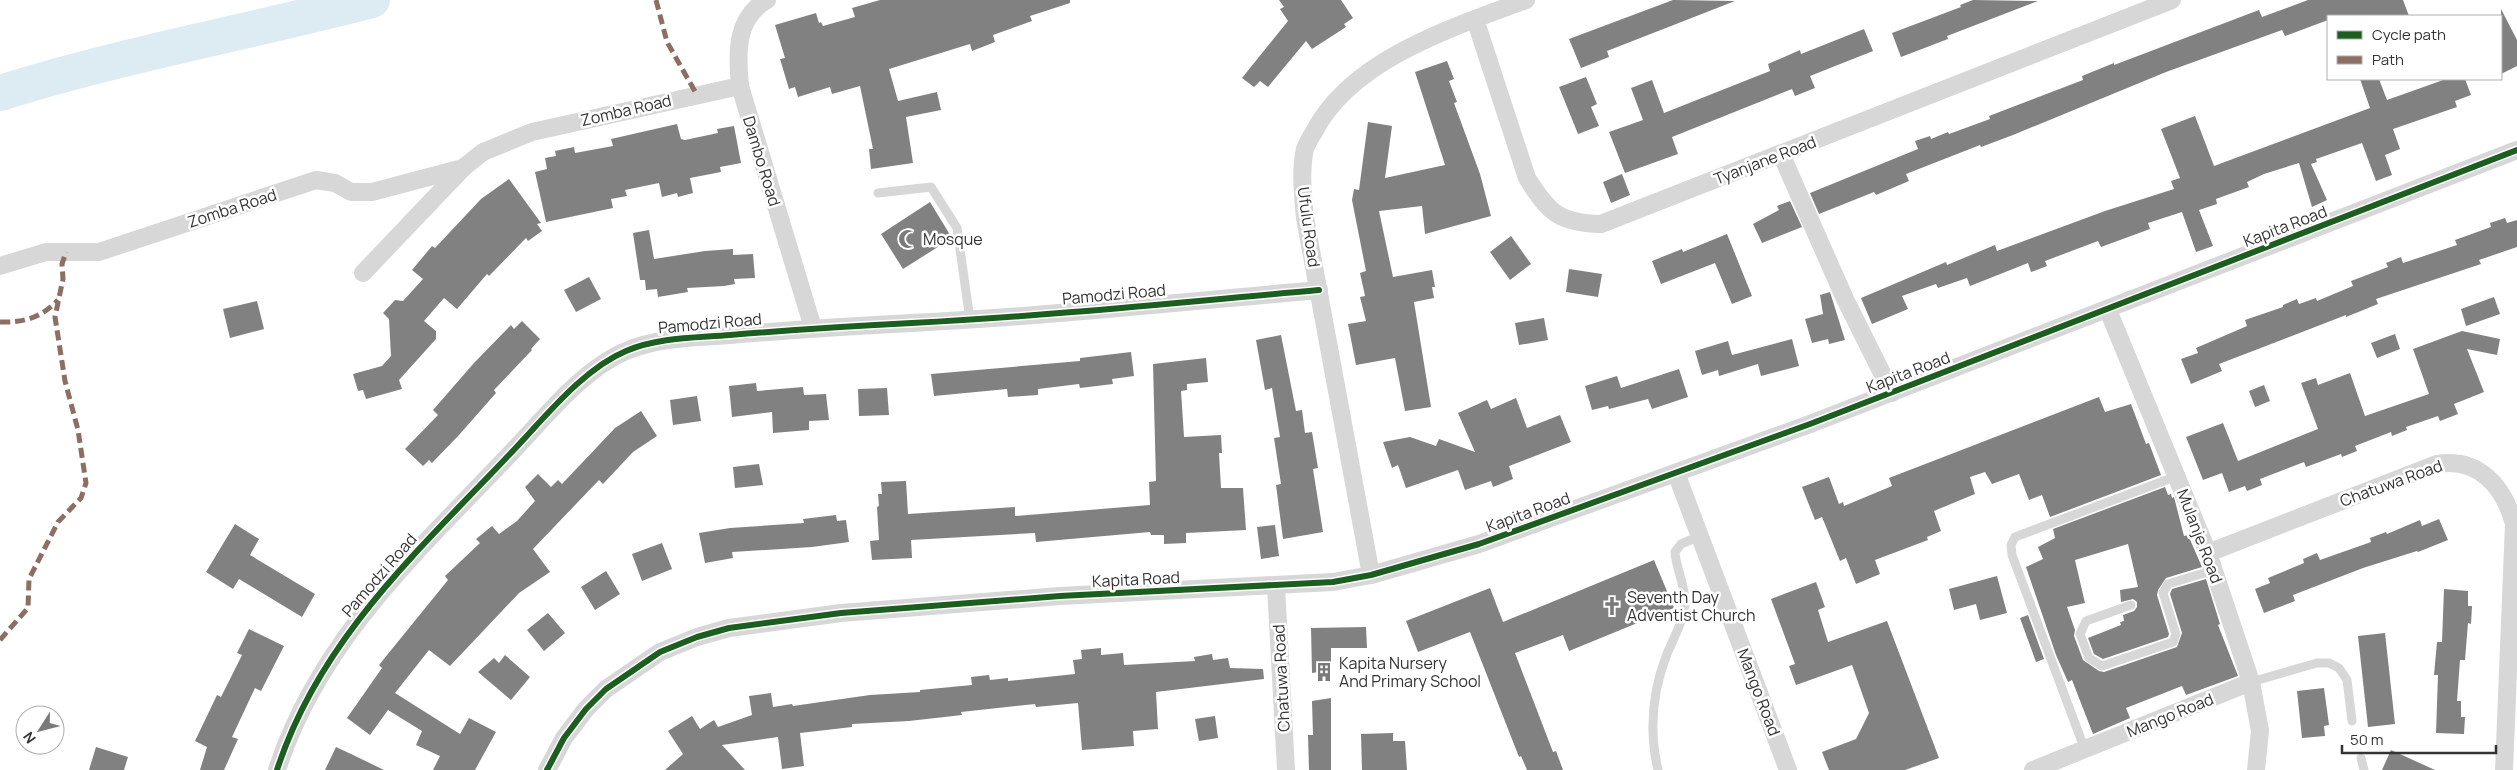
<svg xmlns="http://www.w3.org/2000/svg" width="2517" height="770" font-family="Manrope,sans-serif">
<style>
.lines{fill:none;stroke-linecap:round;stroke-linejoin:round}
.river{stroke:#ddebf3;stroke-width:36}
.building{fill:#818181}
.service{stroke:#d7d7d7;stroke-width:9}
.minor{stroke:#d7d7d7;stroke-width:18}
.quiet{stroke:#8d6e63;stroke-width:5;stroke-dasharray:10 5;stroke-linecap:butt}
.cycleway-casing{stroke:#fff;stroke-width:9}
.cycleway{stroke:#1b5e20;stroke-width:6}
.labels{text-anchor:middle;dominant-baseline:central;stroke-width:5;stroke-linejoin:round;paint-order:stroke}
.street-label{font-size:16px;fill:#333;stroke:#fff}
.poi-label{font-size:16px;fill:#333;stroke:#fff;text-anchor:start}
</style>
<rect width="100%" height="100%" fill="#fff"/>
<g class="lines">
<path class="river" d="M0 93C121 55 249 32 372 0"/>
</g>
<g class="building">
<polygon points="880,0 1070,0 1070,3 1030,16 1032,21 993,35 995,42 972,51 970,44 889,69 898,101 937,92 941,110 906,117 913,163 871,169 869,149 873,149 860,86 832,94 830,87 798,97 795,87 789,89 780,59 785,58 775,25 816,13 819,23 821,22 823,26 855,17 852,8"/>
<polygon points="1279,0 1341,0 1353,18 1344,24 1346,27 1312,49 1306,41 1268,87 1260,81 1254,87 1242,78 1288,21 1280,9 1284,7"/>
<polygon points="1673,0 1735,1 1607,51 1609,57 1581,68 1569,39"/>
<polygon points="1973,0 2038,1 1947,36 1948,39 1901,57 1892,33 1961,7 1960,5"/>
<polygon points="2308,0 2403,0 2409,16 2328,16 2328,20 2285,36 2282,30 2166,72 2013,135 1981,147 1980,145 1906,174 1909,181 1876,195 1874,192 1819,214 1810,193 1918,149 1915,141 1930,136 1931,139 1948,132 1949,134 1990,119 1989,116 2083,80 2082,76 2114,63 2114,65 2259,10 2262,17"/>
<polygon points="2501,9 2517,40 2517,66 2501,74"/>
<polygon points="1864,29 1873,51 1810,76 1815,88 1795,96 1792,89 1672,137 1678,154 1625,173 1609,132 1643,120 1631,88 1652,80 1664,113 1770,71 1768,64 1800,50 1801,54"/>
<polygon points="1447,61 1454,79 1449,81 1457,102 1454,103 1480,174 1491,216 1425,234 1422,206 1379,211 1393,277 1432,270 1435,287 1432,287 1434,298 1414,302 1431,407 1405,411 1395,358 1356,365 1348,324 1366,321 1360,297 1365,296 1360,273 1366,271 1352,200 1354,189 1359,190 1368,122 1392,126 1385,178 1445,165 1415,72"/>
<polygon points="1586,77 1597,104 1591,107 1599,126 1578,134 1559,87"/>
<polygon points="2360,79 2379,79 2387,100 2446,79 2465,79 2471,95 2455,101 2457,107 2393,129 2400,149 2385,155 2392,175 2376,181 2362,143 2316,159 2317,162 2311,164 2327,200 2312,207 2299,163 2264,174 2247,182 2249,187 2216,199 2217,204 2199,210 2213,246 2196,252 2182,212 2148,223 2150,229 2101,247 2098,241 2045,261 2047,266 2031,272 2028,263 1970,286 1967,278 1938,288 1936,284 1902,296 1908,309 1872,324 1861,298 1946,262 1947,265 1995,245 1997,251 2105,211 2174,189 2171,181 2180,178 2161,129 2195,116 2214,166 2370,108"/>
<polygon points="677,124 681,139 685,140 718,133 717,129 734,126 741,163 720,167 721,172 690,178 693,193 678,197 677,193 662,197 659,183 625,190 627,196 611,199 613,208 546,222 535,172 547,169 545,158 556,156 555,151 574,147 575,153 613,146 611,139"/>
<polygon points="1622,174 1630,195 1611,203 1603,182"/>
<polygon points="509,179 541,223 537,224 542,231 528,241 526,238 489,276 487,274 457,309 444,298 424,321 436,331 436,339 399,380 402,389 366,399 363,390 358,391 353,374 382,366 391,356 389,319 383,313 395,300 403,301 423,279 412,270 432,246 435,248 481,199"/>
<polygon points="1790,201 1802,227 1762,243 1753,224 1779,210 1777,206"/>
<polygon points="930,202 952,238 903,269 881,234"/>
<polygon points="2505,218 2507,223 2517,220 2517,247 2479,260 2481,264 2376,299 2378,304 2346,317 2346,315 2219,364 2222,371 2191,384 2181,359 2198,353 2196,348 2247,326 2245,320 2283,307 2283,305 2297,299 2299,304 2316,298 2317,301 2353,286 2351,281 2388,267 2386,263 2401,257 2403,263 2457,245 2455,240 2491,227 2490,223"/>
<polygon points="649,230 654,259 705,251 733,249 733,255 753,254 755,278 734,279 735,284 724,286 687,288 688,292 658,297 657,289 646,290 645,280 640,280 633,233"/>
<polygon points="1727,234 1752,296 1732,304 1715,263 1661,284 1652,261 1682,249 1683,252"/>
<polygon points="1511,236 1531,264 1510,280 1490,252"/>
<polygon points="1569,269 1602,274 1598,297 1566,292"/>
<polygon points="589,277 601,299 576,312 564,290"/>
<polygon points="1830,292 1845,340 1829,344 1828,339 1812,343 1805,319 1823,314 1820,295"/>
<polygon points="2494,297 2500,314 2466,326 2461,309"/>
<polygon points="257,301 264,329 230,338 223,309"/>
<polygon points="1544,318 1548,340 1519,345 1515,323"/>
<polygon points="522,321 540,339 531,349 532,350 494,390 496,393 459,435 432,463 429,460 423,466 405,449 438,415 433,410 474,363 511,325 514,329"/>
<polygon points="2462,331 2500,339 2497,355 2467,349 2484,392 2454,404 2458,414 2440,421 2438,416 2406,427 2407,430 2392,436 2391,432 2355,446 2357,451 2342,457 2341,454 2306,467 2304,462 2260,479 2262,485 2247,491 2245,486 2229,492 2222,473 2203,480 2186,437 2223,423 2238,461 2318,429 2301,383 2316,378 2318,385 2350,373 2365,416 2429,394 2413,349"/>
<polygon points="2395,334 2400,349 2377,358 2371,343"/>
<polygon points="1281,335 1296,411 1302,410 1305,433 1312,432 1318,468 1313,469 1323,532 1283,539 1276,485 1281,484 1274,438 1280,437 1272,388 1265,390 1256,340"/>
<polygon points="1792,339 1799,366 1761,376 1758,364 1719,376 1718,370 1702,375 1695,351 1728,341 1732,355"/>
<polygon points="1131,352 1134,376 1112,379 1113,384 1080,388 1079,384 1038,389 1038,395 1008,397 1007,389 934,396 931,374 1080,361 1080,358"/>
<polygon points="1206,358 1208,382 1187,384 1187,390 1181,391 1184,437 1221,435 1222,453 1219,453 1221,488 1243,488 1246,530 1186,533 1186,543 1164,544 1164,535 1151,535 1150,532 1036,542 1035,533 911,540 912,558 872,560 870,541 879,540 877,507 879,506 878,494 882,494 881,482 906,481 908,514 1015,507 1015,516 1150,505 1149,482 1156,481 1153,364"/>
<polygon points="1679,369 1688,397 1652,409 1648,399 1609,409 1608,406 1592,410 1585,386 1617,376 1621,388"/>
<polygon points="756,383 757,391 803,387 804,395 826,394 829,420 809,421 809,430 773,433 772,412 732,417 729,386"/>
<polygon points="2264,385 2270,401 2255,407 2249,391"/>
<polygon points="887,388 889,415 859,416 858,389"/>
<polygon points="697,396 701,421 673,425 670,400"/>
<polygon points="2099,397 2105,412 2131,404 2146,444 2149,443 2161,475 2050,517 2042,495 2029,500 2019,474 1992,484 1985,472 1970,477 1975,494 1934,511 1941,531 1927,537 1928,540 1875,560 1880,574 1856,584 1846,558 1840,561 1822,517 1815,520 1802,487 1829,477 1839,504 1843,502 1844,506 1892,486 1889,478"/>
<polygon points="1516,398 1527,428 1560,415 1571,442 1509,466 1513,479 1493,487 1491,481 1465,490 1458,470 1406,488 1398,465 1392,468 1383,442 1410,437 1436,446 1439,439 1475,452 1458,413 1487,400 1491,409"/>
<polygon points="641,411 657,436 633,452 603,484 599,480 533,549 550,572 519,593 450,666 429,650 395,693 460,734 469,718 496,732 475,770 433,770 440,756 416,745 422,731 388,710 370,735 347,718 382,668 379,665 448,580 445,576 480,543 476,539 492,526 499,534 517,521 535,501 525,487 538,474 551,487 558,480 562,484 615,428"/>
<polygon points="759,464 763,485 735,488 733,467"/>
<polygon points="2165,487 2168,495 2171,494 2172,498 2174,497 2184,536 2188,535 2202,567 2166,578 2158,590 2157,595 2169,634 2168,637 2103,659 2094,654 2088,638 2121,625 2120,622 2124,621 2123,615 2134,611 2137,607 2137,602 2133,599 2121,602 2120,590 2138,587 2128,544 2075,560 2085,603 2067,607 2075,630 2074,636 2083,660 2099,671 2104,672 2177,647 2182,633 2170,594 2172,589 2206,579 2220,624 2218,625 2238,676 2186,695 2182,686 2126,708 2130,718 2093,734 2072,680 2068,682 2056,655 2026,567 2043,559 2038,547 2055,538 2053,529"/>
<polygon points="836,515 837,521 846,520 849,542 812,547 732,552 733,558 705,563 699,533 730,528 804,523 803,519"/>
<polygon points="2439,519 2448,540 2418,552 2417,551 2363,568 2293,595 2295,601 2264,613 2255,589 2270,583 2268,578 2304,563 2303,559 2317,553 2320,560 2371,542 2370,538 2386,532 2387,534 2420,520 2422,526"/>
<polygon points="235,524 259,539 250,555 315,594 302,617 239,579 233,589 206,572"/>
<polygon points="1275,525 1279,556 1261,559 1257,527"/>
<polygon points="662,543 672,569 642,581 632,554"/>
<polygon points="1654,560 1674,608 1569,651 1563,635 1515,653 1553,752 1556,751 1563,770 1527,770 1521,756 1519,757 1470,632 1418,652 1406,621 1490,588 1503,622"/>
<polygon points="606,571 620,594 595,610 581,587"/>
<polygon points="1997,576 2007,613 1980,620 1976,604 1954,610 1949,589"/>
<polygon points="1816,582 1825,607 1818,610 1828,642 1887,621 1939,758 1905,770 1829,770 1822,752 1856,739 1869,713 1852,665 1796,685 1789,666 1795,664 1771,599"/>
<polygon points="2444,589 2468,591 2468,606 2472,606 2471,624 2468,623 2465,660 2460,660 2457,701 2461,701 2461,717 2465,717 2464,734 2436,733 2438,675 2434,675 2437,642 2442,642"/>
<polygon points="548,613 565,633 544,651 527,630"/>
<polygon points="2028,615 2044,659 2036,662 2020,618"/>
<polygon points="1366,627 1367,648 1331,648 1331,670 1312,673 1311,628"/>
<polygon points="249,629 284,646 261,691 255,688 232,737 238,739 224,770 200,770 207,747 195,741 217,695 221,697 242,655 237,653"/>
<polygon points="2385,633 2395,724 2368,727 2358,636"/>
<polygon points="1101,648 1101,655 1123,653 1124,665 1195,661 1194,657 1212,654 1213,660 1228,658 1230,668 1263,669 1264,679 1156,692 1158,729 1133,731 1134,746 1082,750 1078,703 1036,707 1035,704 961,712 962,715 909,721 852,724 852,727 800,733 804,766 782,769 778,737 722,745 745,770 665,770 683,754 668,731 692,716 700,729 714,720 718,727 752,715 749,696 771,693 773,707 792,704 793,706 870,695 920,692 920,690 972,685 971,677 989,675 990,680 1008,678 1008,681 1075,674 1073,660 1082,659 1081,650"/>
<polygon points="505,655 530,677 511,700 478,672 494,658 499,663"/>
<polygon points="2324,688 2329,725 2324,726 2325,736 2302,738 2297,691"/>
<polygon points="1331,698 1331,770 1309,770 1308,735 1313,735 1312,701"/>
<polygon points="1215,716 1218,738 1199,741 1195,719"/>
<polygon points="1393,733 1393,741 1405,741 1407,770 1362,770 1361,734"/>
<polygon points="96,747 128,757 124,770 89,770"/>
<polygon points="336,747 351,754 384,770 325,770"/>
<polygon points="2391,750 2435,770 2382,770"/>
</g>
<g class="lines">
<g class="service">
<polyline points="878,193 931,187 957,228 970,320"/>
<polyline points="2131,605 2086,621 2080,634 2089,658 2102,666 2173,642 2176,634 2163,593 2168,584 2214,570"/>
<polyline points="2251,682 2317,663 2329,663 2339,668 2347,680 2352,721"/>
<polyline points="2085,750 2012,555 2011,545 2015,537 2177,476"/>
<polyline points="2361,758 2364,770"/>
<path d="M1658 770C1649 731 1652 692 1667 654 1674 637 1683 622 1685 604 1686 587 1676 569 1675 552L1681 544 1700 536"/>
</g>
<g class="minor">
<path d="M767 0C735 18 737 54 740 86L813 328"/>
<path d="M1475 19 1527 178C1549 213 1559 223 1601 224L2172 0"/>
<polyline points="1781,154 1845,299 1892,393"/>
<polyline points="0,266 46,252 99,252 316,180 335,183 351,192 372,192 463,168"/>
<polyline points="363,273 463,168 483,152 532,132 740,86"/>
<polyline points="2108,310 2208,553 2251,682 2260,731 2256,770"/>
<polyline points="1676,473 1788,770"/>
<path d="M2208 553 2437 464C2479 457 2504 487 2514 524L2504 770"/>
<path d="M1371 575 1305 218C1303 195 1300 172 1305 149 1307 143 1311 137 1314 132 1351 59 1454 27 1526 0"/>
<polyline points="1276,586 1286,770"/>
<path d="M277 770C319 640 418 551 509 455 543 420 581 370 626 351 659 337 695 338 730 335 791 330 851 326 912 323 1048 316 1183 302 1319 290"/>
<polyline points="547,770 564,738 586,709 606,689 660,652 697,637 729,628 841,613 1060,596 1333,582 1371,575 1479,544 1810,424 2517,150"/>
<polyline points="2033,770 2251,682"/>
</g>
<g class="quiet">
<polyline points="656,0 667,42 697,95"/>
<path d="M0 322C24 323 42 317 58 300"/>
<polyline points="0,640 28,608 29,579 58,522 81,498 86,483 78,430 65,381 55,317 63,279 62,264 66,252"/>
</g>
<g class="cycleway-casing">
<g id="cycleway">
<path d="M277 770C319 640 418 551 509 455 543 420 581 370 626 351 659 337 695 338 730 335 791 330 851 326 912 323 1048 316 1183 302 1319 290"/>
<polyline points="547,770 564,738 586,709 606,689 660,652 697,637 729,628 841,613 1060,596 1333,582 1371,575 1479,544 1810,424 2517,150"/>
</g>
</g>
<use href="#cycleway" class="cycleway"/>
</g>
<defs>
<g id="mosque-bare" transform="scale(1.5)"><path d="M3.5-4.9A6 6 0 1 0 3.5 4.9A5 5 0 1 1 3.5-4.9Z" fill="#7a7a7a" stroke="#fff" stroke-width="2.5" paint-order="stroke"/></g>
<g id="church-bare" transform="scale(1.5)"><path d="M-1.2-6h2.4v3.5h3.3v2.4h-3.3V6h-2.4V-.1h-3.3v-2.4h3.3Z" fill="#7a7a7a" stroke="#fff" stroke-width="2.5" paint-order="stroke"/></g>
<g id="building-bare" transform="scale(1.5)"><path d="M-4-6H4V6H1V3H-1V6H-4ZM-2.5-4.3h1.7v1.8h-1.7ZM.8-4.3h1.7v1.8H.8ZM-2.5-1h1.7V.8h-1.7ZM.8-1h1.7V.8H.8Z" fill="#7a7a7a" stroke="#fff" stroke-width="2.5" paint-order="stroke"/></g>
</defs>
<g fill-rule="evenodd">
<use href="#mosque-bare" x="908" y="239"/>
<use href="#church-bare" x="1612" y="606"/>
<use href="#building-bare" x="1324" y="672"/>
</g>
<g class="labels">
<g class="street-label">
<text transform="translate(626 110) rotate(-13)">Zomba Road</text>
<text transform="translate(1765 160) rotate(-21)">Tyanjane Road</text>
<text transform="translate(762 161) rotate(73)">Dambo Road</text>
<text transform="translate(232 208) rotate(-18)">Zomba Road</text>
<text transform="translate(2285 226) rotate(-21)">Kapita Road</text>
<text transform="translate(1309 227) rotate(82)">Ufulu Road</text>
<text transform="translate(1114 294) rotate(-5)">Pamodzi Road</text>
<text transform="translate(710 323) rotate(-5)">Pamodzi Road</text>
<text transform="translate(1908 372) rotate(-21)">Kapita Road</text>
<text transform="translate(2391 483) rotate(-20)">Chatuwa Road</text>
<text transform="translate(1528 512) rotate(-20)">Kapita Road</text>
<text transform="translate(2200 536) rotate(69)">Mulanje Road</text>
<text transform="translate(379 575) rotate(-49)">Pamodzi Road</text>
<text transform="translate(1136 579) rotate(-3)">Kapita Road</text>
<text transform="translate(1281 678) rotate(-93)">Chatuwa Road</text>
<text transform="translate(1759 692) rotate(69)">Mango Road</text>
<text transform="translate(2170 715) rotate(-22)">Mango Road</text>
</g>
<g class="poi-label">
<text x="923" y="239">Mosque</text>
<text x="1627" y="597">Seventh Day<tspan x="1627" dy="18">Adventist Church</tspan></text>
<text x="1339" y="663">Kapita Nursery<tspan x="1339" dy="18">And Primary School</tspan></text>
</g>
</g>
<rect x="2327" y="15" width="175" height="65" fill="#ffffff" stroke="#adadad"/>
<rect x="2337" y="31" width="25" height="8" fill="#1b5e20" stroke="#adadad"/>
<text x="2372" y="40" font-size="15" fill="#333333">Cycle path</text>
<rect x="2337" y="56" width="25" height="8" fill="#8d6e63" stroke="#adadad"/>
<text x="2372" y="65" font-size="15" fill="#333333">Path</text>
<g transform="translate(40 730) rotate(234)"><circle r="24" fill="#ffffff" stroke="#adadad"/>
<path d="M0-4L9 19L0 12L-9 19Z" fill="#7a7a7a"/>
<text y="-8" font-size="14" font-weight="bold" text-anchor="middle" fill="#333333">N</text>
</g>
<path d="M2342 745v8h154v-8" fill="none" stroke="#333333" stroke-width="2.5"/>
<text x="2350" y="745" font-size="15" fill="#333333" stroke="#ffffff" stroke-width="4" paint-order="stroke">50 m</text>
</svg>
